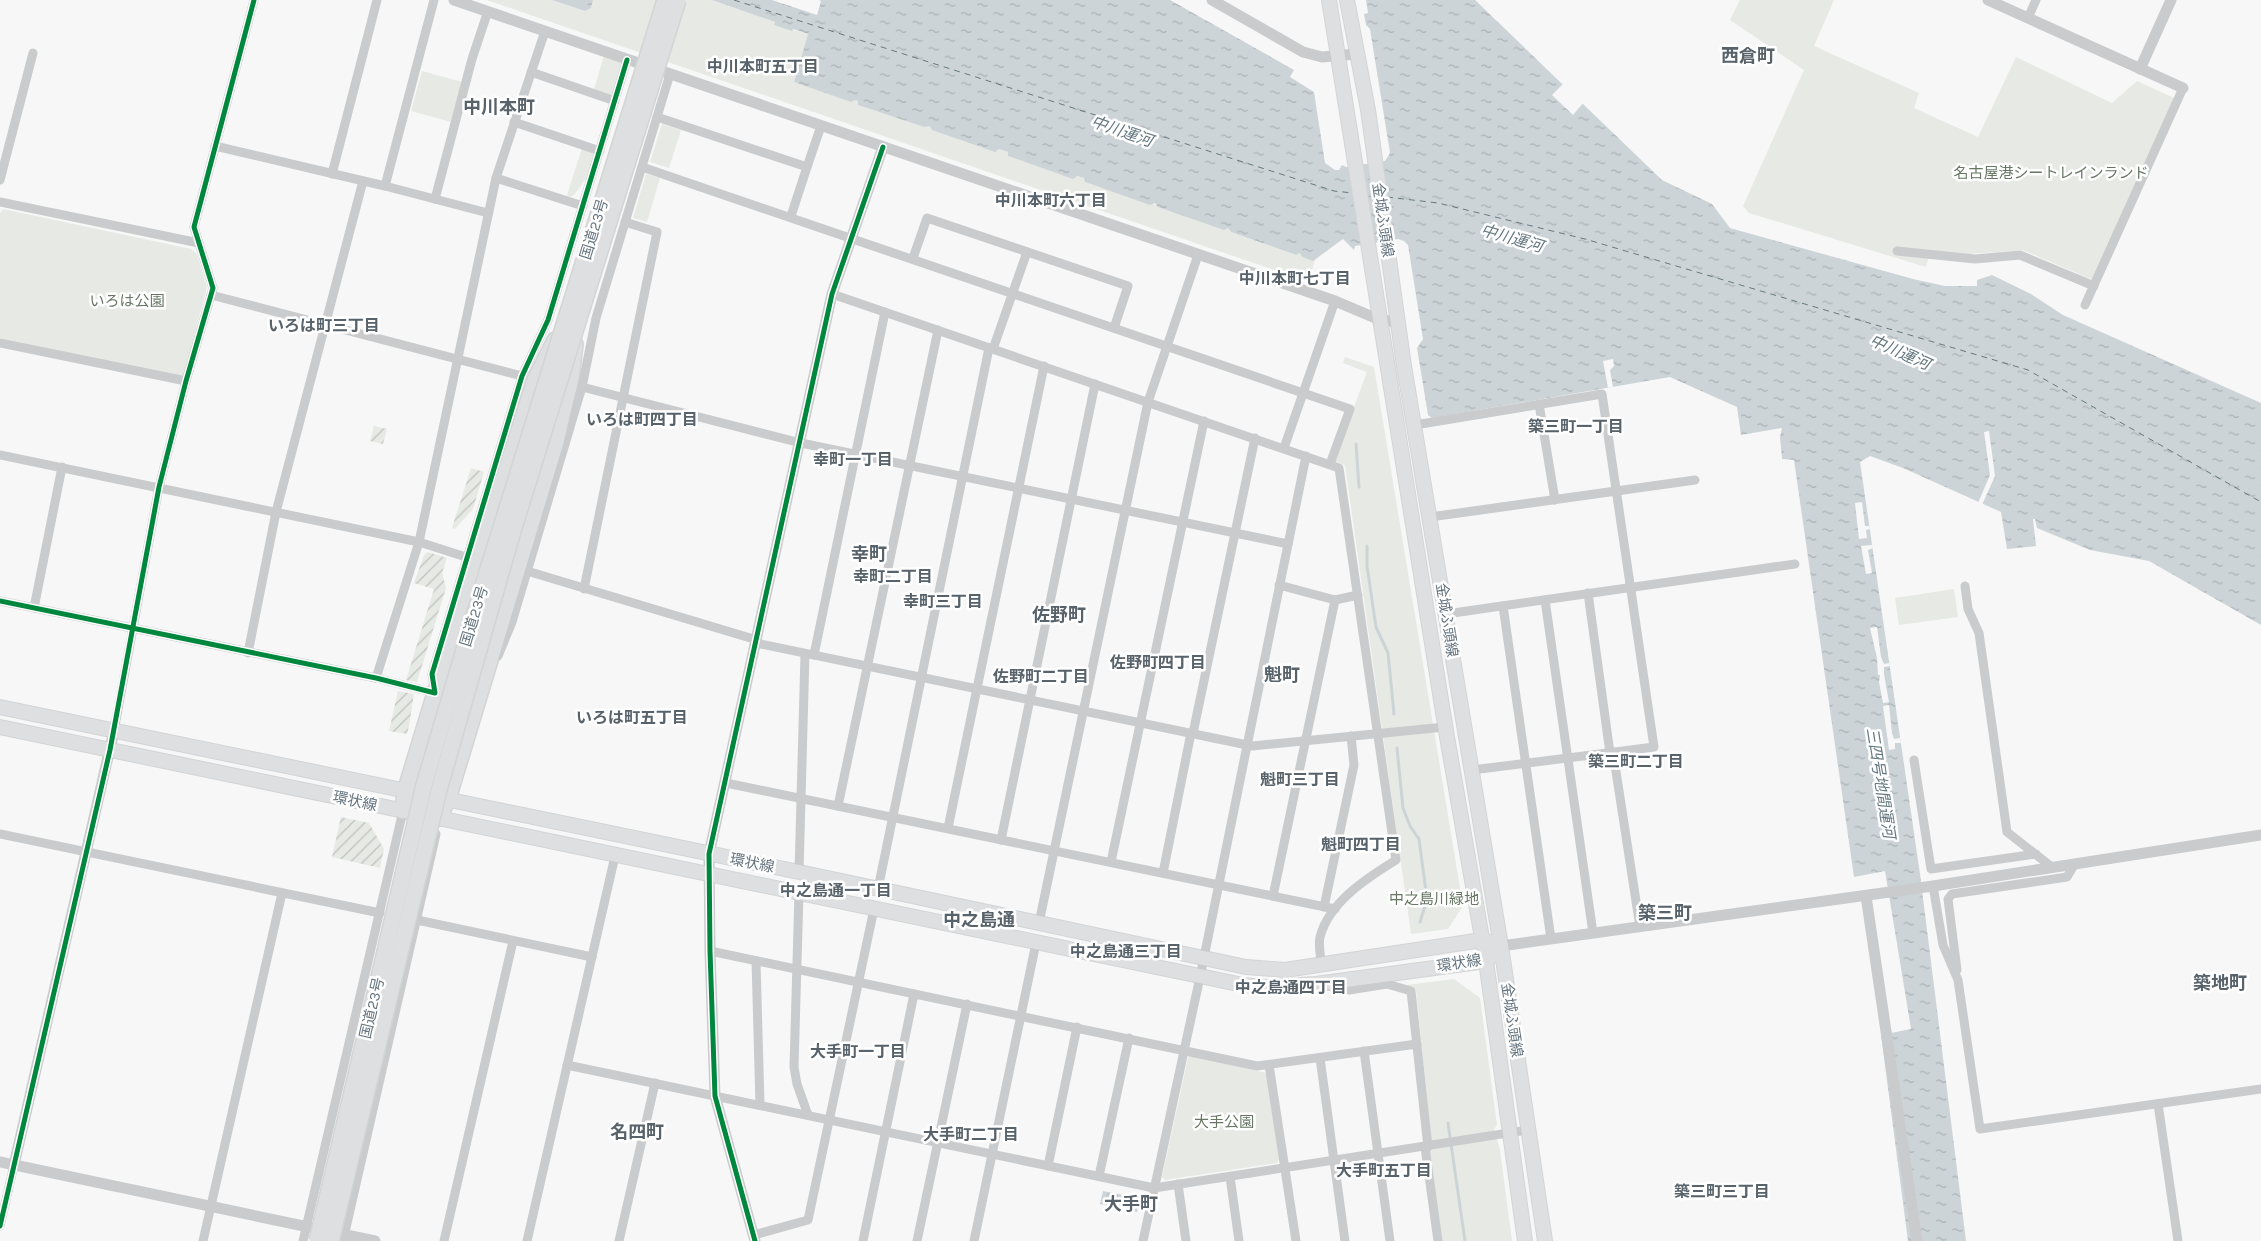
<svg xmlns="http://www.w3.org/2000/svg" width="2261" height="1241" font-family="Karla,'Noto Sans JP',sans-serif">
<style>
.park{fill:#e6e9e4}
.garden{fill:url(#garden-furrows)}
.water{fill:url(#water-ripples)}
.pier{fill:#f7f7f7}
.lines{fill:none;stroke-linecap:round;stroke-linejoin:round}
.stream{stroke:#cdd4d8;stroke-width:3}
.ferry{stroke:#657980;stroke-width:1;stroke-dasharray:6 5;stroke-linecap:butt}
.primary-casing{stroke:#d3d4d5;stroke-width:16}
.trunk-casing{stroke:#d3d4d4;stroke-width:18}
.minor{stroke:#cacbcc;stroke-width:9}
.tertiary{stroke:#cacbcc;stroke-width:11}
.primary{stroke:#dedfe0;stroke-width:14}
.trunk{stroke:#dedfe0;stroke-width:15}
.trunk-bridge-casing{stroke:#d3d4d4;stroke-width:18;stroke-linecap:butt}
.trunk-bridge{stroke:#dedfe0;stroke-width:15}
.cycleway-casing{stroke:#fff;stroke-width:8}
.cycleway{stroke:#00873e;stroke-width:5}
.labels{text-anchor:middle;dominant-baseline:central;stroke-width:5;stroke-linejoin:round;paint-order:stroke}
.park-label{font-size:15px;fill:#677764;stroke:#fff}
.street-label{font-size:15px;fill:#65747f;stroke:#fff}
.neighbourhood-label{font-size:16px;font-weight:bold;fill:#57626a;stroke:#fff}
.water-label{font-size:16px;font-style:italic;fill:#657980;stroke:#fff}
.quarter-label{font-size:18px;font-weight:bold;fill:#57626a;stroke:#fff}
</style>
<defs>
<pattern id="garden-furrows" width="10" height="10" patternUnits="userSpaceOnUse" patternTransform="scale(1.25)"><rect width="10" height="10" fill="#e6e9e4"/><path d="M-1 1l2-2M0 10L10 0M9 11l2-2" fill="none" stroke="#bec1be"/></pattern>
<pattern id="water-ripples" width="26" height="14" patternUnits="userSpaceOnUse" patternTransform="scale(1.25)"><rect width="26" height="14" fill="#cdd4d8"/><path d="M2 4q2-2 4 0t4 0M15 11q2-2 4 0t4 0" fill="none" stroke="#aab1b4"/></pattern>
</defs>
<rect width="100%" height="100%" fill="#f7f7f7"/>
<g class="park">
<polygon points="487,0 552,0 585,11 591,8 593,0 712,0 775,22 774,25 808,34 794,82 855,100 858,101 858,105 924,127 928,125 1008,152 1008,156 1073,178 1077,176 1084,178 1085,182 1228,228 1231,232 1295,255 1300,253 1313,261 1315,259 1309,282"/>
<polygon points="1740,0 1834,0 1814,46 1919,93 1914,108 1978,137 2016,57 2112,103 2137,81 2174,98 2093,280 2023,250 1929,257 1926,267 1749,213 1743,206 1804,70 1730,20"/>
<polygon points="605,52 627,60 615,101 593,93"/>
<polygon points="422,71 462,82 451,122 411,111"/>
<polygon points="662,124 681,130 669,168 650,162"/>
<polygon points="582,148 597,153 593,169 574,195 570,197 567,195"/>
<polygon points="646,174 660,178 647,222 633,218"/>
<polygon points="3,209 191,249 197,254 207,287 184,375 179,377 0,338 0,213"/>
<polygon points="1345,357 1374,367 1463,906 1448,929 1411,934 1345,465 1334,461 1367,372 1343,363"/>
<polygon points="1954,589 1958,617 1899,625 1895,598"/>
<polygon points="1454,979 1480,998 1497,1125 1494,1129 1500,1150 1512,1241 1441,1241 1429,1162 1431,1136 1416,990 1407,985"/>
<polygon points="1191,1055 1266,1073 1279,1159 1277,1163 1165,1180 1162,1177 1188,1058"/>
</g>
<g class="garden">
<polygon points="374,426 387,429 383,444 370,441"/>
<polygon points="471,468 484,472 473,509 455,529 452,528"/>
<polygon points="428,552 447,558 442,573 446,588 417,682 406,680 434,589 414,583 424,555"/>
<path d="M398 691 414 694C411 709 411 720 407 734L389 731Z"/>
<polygon points="341,817 369,823 384,849 380,868 332,857"/>
</g>
<g class="water">
<polygon points="552,0 593,0 591,8 585,11"/>
<polygon points="712,0 772,0 817,15 821,1 819,0 1170,0 1294,70 1290,77 1314,92 1325,163 1335,170 1339,170 1342,165 1346,167 1385,161 1390,153 1370,29 1366,25 1364,14 1368,13 1366,0 1475,0 1662,180 1712,204 1730,228 1913,279 1945,286 1977,286 1977,280 1992,275 2031,294 2063,315 2261,403 2261,625 2149,561 2090,550 2037,528 2035,519 2033,519 2036,546 2007,549 2001,512 1903,468 1870,456 1860,462 1920,874 1966,1241 1908,1241 1881,1035 1911,1029 1885,871 1854,877 1794,460 1782,459 1780,437 1782,428 1741,435 1737,407 1670,377 1432,418 1428,415 1417,348 1423,339 1408,245 1404,241 1398,239 1355,246 1354,250 1343,239 1313,261 1302,257 1300,253 1296,255 1231,232 1228,228 1224,230 1158,207 1155,203 1150,205 1085,182 1084,178 1077,176 1073,179 1008,156 1008,152 999,149 995,152 932,130 930,126 924,127 858,105 858,101 855,100 851,102 794,82 808,34 793,29 792,31 774,25 775,22"/>
<polygon points="1103,1191 1140,1198 1137,1212 1100,1204"/>
</g>
<g class="pier">
<polygon points="1563,84 1583,103 1573,115 1552,95"/>
<polygon points="1613,359 1614,366 1610,370 1613,387 1608,388 1603,361"/>
<polygon points="1989,431 1995,476 1982,505 1978,503 1990,475 1984,432"/>
<polygon points="1862,502 1865,526 1869,526 1870,529 1866,530 1867,538 1859,539 1855,503"/>
<polygon points="1872,545 1873,548 1868,550 1872,573 1866,574 1861,546"/>
<polygon points="1877,627 1881,657 1884,664 1889,663 1890,666 1884,667 1884,674 1889,702 1883,703 1879,682 1880,675 1878,675 1877,658 1870,628"/>
<polygon points="1889,705 1892,733 1894,739 1900,738 1901,743 1895,743 1895,749 1889,750 1883,706"/>
</g>
<g class="lines">
<g class="stream">
<polyline points="1356,444 1359,487"/>
<polyline points="1367,546 1367,566 1376,627 1388,653 1394,714"/>
<polyline points="1397,748 1403,808 1410,826 1419,839 1427,899 1420,922"/>
<polyline points="1448,1123 1465,1241"/>
</g>
<g class="ferry">
<polyline points="734,0 1334,191 1353,193"/>
<polyline points="1387,197 1438,203 1585,239 2028,370 2261,502"/>
</g>
<g class="primary-casing">
<g id="primary">
<polyline points="1329,0 1446,731 1486,961 1525,1241"/>
<polyline points="1347,0 1368,110 1404,366 1501,946 1545,1241"/>
<polyline points="0,707 799,872 1246,967 1285,970 1482,940 1501,946"/>
<polyline points="0,727 1243,985 1263,987 1316,984 1486,961 1501,946"/>
</g>
</g>
<g class="trunk-casing">
<g id="trunk">
<polyline points="403,811 405,792 435,693 535,380 555,340"/>
<polyline points="439,818 448,799 556,442 571,378 575,344"/>
</g>
</g>
<g class="minor">
<polyline points="2028,18 2036,0"/>
<polyline points="531,72 615,101"/>
<polyline points="657,117 807,167 791,216"/>
<polyline points="514,122 600,151"/>
<polyline points="215,146 385,186 488,213"/>
<polyline points="642,167 1350,409 1330,464"/>
<polyline points="807,167 821,126"/>
<polyline points="332,174 377,0"/>
<polyline points="496,178 583,206"/>
<polyline points="0,180 33,53"/>
<polyline points="385,186 434,0"/>
<polyline points="435,199 472,59 488,11"/>
<polyline points="0,202 199,243"/>
<polyline points="1897,251 1975,259 2020,255 2094,286"/>
<polyline points="913,258 927,218 1128,286 1114,328"/>
<path d="M832 294 1339 468 1396 860C1367 878 1329 902 1320 937 1318 945 1321 956 1321 965"/>
<polyline points="211,295 522,376"/>
<polyline points="2085,305 2183,88"/>
<polyline points="0,343 186,381"/>
<polyline points="993,349 1027,252"/>
<polyline points="582,387 801,443 1288,544"/>
<polyline points="1539,404 1555,500"/>
<polyline points="1415,425 1602,394 1654,747 1472,770"/>
<polyline points="1284,448 1335,301"/>
<polyline points="0,455 419,542 466,557"/>
<polyline points="1430,517 1695,480"/>
<polyline points="527,571 757,640"/>
<polyline points="1965,586 1968,609 1979,633 2007,832 2053,868"/>
<polyline points="584,589 657,232 625,222"/>
<polyline points="1588,593 1610,753"/>
<polyline points="1335,600 1358,595"/>
<polyline points="1545,600 1593,933"/>
<polyline points="0,601 376,678 435,693 432,674 522,376 548,320 627,60"/>
<polyline points="1503,606 1551,939"/>
<polyline points="34,608 62,467"/>
<polyline points="1446,614 1795,564"/>
<polyline points="756,643 1252,746 1445,727"/>
<polyline points="248,653 276,512 363,181"/>
<polyline points="814,655 885,312"/>
<polyline points="498,656 512,622 582,387 596,318 670,74"/>
<polyline points="376,678 419,542 496,178 545,31"/>
<polyline points="114,731 159,487 186,381 213,288 194,227 254,0"/>
<polyline points="1193,733 1255,438"/>
<polyline points="1613,752 1640,927"/>
<polyline points="1914,760 1931,869 2036,854"/>
<polyline points="726,783 1335,909"/>
<polyline points="838,806 938,330"/>
<polyline points="948,828 1044,366"/>
<polyline points="0,834 380,913"/>
<polyline points="1001,840 1095,384"/>
<polyline points="1111,862 1204,421"/>
<polyline points="799,872 805,654"/>
<polyline points="1163,873 1191,733"/>
<polyline points="1933,886 1943,945 1958,980 1980,1129 2261,1089"/>
<polyline points="878,889 989,348"/>
<polyline points="799,893 794,1067 797,1084 808,1115"/>
<polyline points="1273,896 1335,600 1279,585"/>
<polyline points="1324,907 1354,765 1351,736"/>
<polyline points="417,920 592,957"/>
<polyline points="1039,923 1148,402 1198,255"/>
<polyline points="710,951 1257,1066 1417,1044"/>
<polyline points="756,961 760,1105"/>
<polyline points="1957,970 1948,899 1952,894 2067,877 2074,865"/>
<polyline points="1328,986 1349,990 1387,984 1411,991 1428,1147"/>
<polyline points="1364,1051 1390,1241"/>
<polyline points="1320,1058 1345,1241"/>
<polyline points="567,1065 1154,1188 1528,1130"/>
<polyline points="1269,1065 1296,1241"/>
<polyline points="2158,1104 2178,1241"/>
<polyline points="1425,1147 1438,1241"/>
<polyline points="1048,1166 1077,1027"/>
<polyline points="1099,1176 1129,1038"/>
<polyline points="1230,1177 1239,1241"/>
<polyline points="1178,1184 1186,1241"/>
<polyline points="0,1226 14,1165"/>
<polyline points="754,1235 808,1220 874,909"/>
<polyline points="203,1241 282,893"/>
<polyline points="303,1241 403,811"/>
<polyline points="343,1241 436,834"/>
<polyline points="444,1241 513,941"/>
<polyline points="527,1241 615,856"/>
<polyline points="619,1241 655,1083"/>
<polyline points="863,1241 914,994"/>
<polyline points="917,1241 967,1004"/>
<polyline points="974,1241 1036,943"/>
<polyline points="1143,1241 1200,977 1306,456"/>
</g>
<g class="tertiary">
<polyline points="454,0 1335,301 1380,320 1398,322"/>
<polyline points="1212,0 1303,52 1322,57 1356,54"/>
<polyline points="1988,0 2183,88"/>
<polyline points="2140,69 2171,0"/>
<polyline points="1866,896 1917,1241"/>
<polyline points="1501,946 1933,886 2261,835"/>
<polyline points="0,1162 375,1241"/>
<polyline points="14,1165 114,731"/>
<polyline points="755,1241 715,1096 710,951 709,854 832,294 883,147"/>
</g>
<use href="#primary" class="primary"/>
<use href="#trunk" class="trunk"/>
<g class="trunk-bridge-casing">
<g id="trunk-bridge">
<polyline points="317,1241 424,785 484,582 665,0"/>
<polyline points="331,1241 439,790 513,531 678,0"/>
</g>
</g>
<use href="#trunk-bridge" class="trunk-bridge"/>
<g class="cycleway-casing">
<g id="cycleway">
<polyline points="0,601 376,678 435,693 432,674 522,376 548,320 627,60"/>
<polyline points="0,1226 110,750 159,487 186,381 213,288 194,227 254,0"/>
<polyline points="755,1241 715,1096 710,951 709,854 832,294 883,147"/>
</g>
</g>
<use href="#cycleway" class="cycleway"/>
</g>
<g class="labels">
<g class="park-label">
<text x="2051" y="173">名古屋港シートレインランド</text>
<text x="127" y="301">いろは公園</text>
<text x="1434" y="899">中之島川緑地</text>
<text x="1224" y="1122">大手公園</text>
</g>
<g class="street-label">
<text transform="translate(1383 220) rotate(82)">金城ふ頭線</text>
<text transform="translate(594 229) rotate(-73)">国道23号</text>
<text transform="translate(474 616) rotate(-73)">国道23号</text>
<text transform="translate(1447 620) rotate(81)">金城ふ頭線</text>
<text transform="translate(355 801) rotate(12)">環状線</text>
<text transform="translate(752 863) rotate(11)">環状線</text>
<text transform="translate(1459 963) rotate(-9)">環状線</text>
<text transform="translate(372 1008) rotate(-77)">国道23号</text>
<text transform="translate(1512 1020) rotate(82)">金城ふ頭線</text>
</g>
<g class="neighbourhood-label">
<text x="763" y="66">中川本町五丁目</text>
<text x="1051" y="200">中川本町六丁目</text>
<text x="1295" y="278">中川本町七丁目</text>
<text x="324" y="325">いろは町三丁目</text>
<text x="642" y="419">いろは町四丁目</text>
<text x="1576" y="426">築三町一丁目</text>
<text x="853" y="459">幸町一丁目</text>
<text x="893" y="576">幸町二丁目</text>
<text x="943" y="601">幸町三丁目</text>
<text x="1158" y="662">佐野町四丁目</text>
<text x="1041" y="676">佐野町二丁目</text>
<text x="632" y="717">いろは町五丁目</text>
<text x="1636" y="761">築三町二丁目</text>
<text x="1300" y="779">魁町三丁目</text>
<text x="1361" y="844">魁町四丁目</text>
<text x="836" y="890">中之島通一丁目</text>
<text x="1126" y="951">中之島通三丁目</text>
<text x="1291" y="987">中之島通四丁目</text>
<text x="858" y="1051">大手町一丁目</text>
<text x="971" y="1134">大手町二丁目</text>
<text x="1384" y="1170">大手町五丁目</text>
<text x="1722" y="1191">築三町三丁目</text>
</g>
<g class="water-label">
<text transform="translate(1122 131) rotate(19)">中川運河</text>
<text transform="translate(1512 238) rotate(16)">中川運河</text>
<text transform="translate(1900 352) rotate(24)">中川運河</text>
<text transform="translate(1881 783) rotate(81)">三四号地間運河</text>
</g>
<g class="quarter-label">
<text x="1748" y="56">西倉町</text>
<text x="499" y="107">中川本町</text>
<text x="869" y="554">幸町</text>
<text x="1059" y="615">佐野町</text>
<text x="1282" y="675">魁町</text>
<text x="1665" y="913">築三町</text>
<text x="979" y="920">中之島通</text>
<text x="2220" y="983">築地町</text>
<text x="637" y="1132">名四町</text>
<text x="1131" y="1204">大手町</text>
</g>
</g>
</svg>
